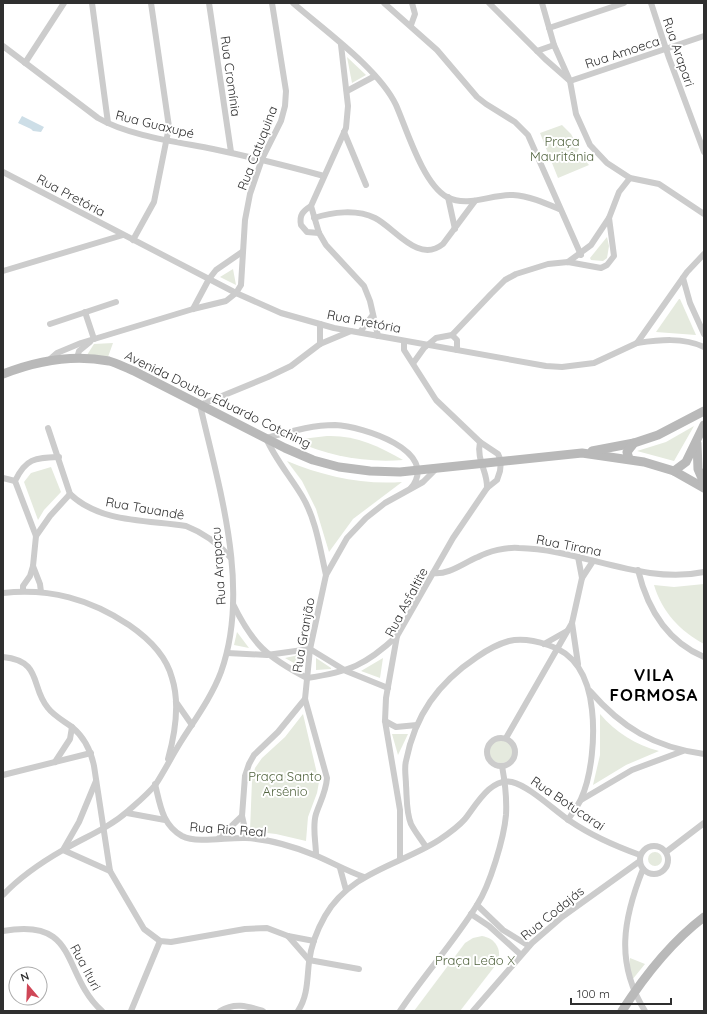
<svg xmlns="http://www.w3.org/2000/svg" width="707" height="1014" font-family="Quicksand,sans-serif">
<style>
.green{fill:#e5eade}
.water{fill:#cddee7}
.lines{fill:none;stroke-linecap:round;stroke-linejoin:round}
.street{stroke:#ccc;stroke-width:6}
.secondary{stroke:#b9b9b9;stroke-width:9}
.labels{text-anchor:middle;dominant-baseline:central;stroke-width:4;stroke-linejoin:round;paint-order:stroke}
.street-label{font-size:13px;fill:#2f2f2f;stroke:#fff}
.park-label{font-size:13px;fill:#536541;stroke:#fff}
.district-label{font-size:17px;font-weight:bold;letter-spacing:1px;fill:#000;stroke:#fff}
</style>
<rect width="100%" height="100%" fill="#fff"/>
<g class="green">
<polygon points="347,57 366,75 352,83"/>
<polygon points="562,125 571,134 579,149 577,151 589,165 558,178 540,133"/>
<polygon points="607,237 609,246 607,258 603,261 591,260 590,258"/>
<polygon points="233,269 236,285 220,277"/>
<polygon points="679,299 680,299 696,335 656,332"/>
<polygon points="113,343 108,357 87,355 94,344"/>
<polygon points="694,426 674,461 637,451 666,442"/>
<path d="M327 436C355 435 379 446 403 460 365 463 328 456 293 440Z"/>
<path d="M287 461C323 476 362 485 402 482L353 519 329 552 316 509 302 481Z"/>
<polygon points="51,467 61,492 44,510 38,520 24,482 31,473"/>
<path d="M704 584V644C680 631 662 612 654 585L674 587Z"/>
<polygon points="237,632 249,648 234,645"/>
<polygon points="303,654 301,667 285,658"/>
<polygon points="316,658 331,668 331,669 316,670"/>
<polygon points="383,658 380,678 361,671"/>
<polygon points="303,714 319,782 317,793 308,817 306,841 276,834 250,831 252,780 255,768 262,758 285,737"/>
<path d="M600 714C615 732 636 745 659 751L626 765 593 785 600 755Z"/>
<polygon points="392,734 408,734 398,755"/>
<circle cx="501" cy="751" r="12"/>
<circle cx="655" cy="859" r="7"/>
<path d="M482 936C495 938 502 949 498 962L460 1011H414L465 943 473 938Z"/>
<polygon points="630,958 645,964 632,980 629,969"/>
</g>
<polygon class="water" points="22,116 44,127 41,132 33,131 31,129 18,123"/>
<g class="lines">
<g class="street">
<polyline points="92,3 108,123"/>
<polyline points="209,3 231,152"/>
<path d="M293 3C324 30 379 69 396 105 407 130 423 184 447 197 468 208 491 194 513 195 529 196 545 203 559 209"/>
<polyline points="384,3 437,50 477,97 486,104 515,122 528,135 581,255"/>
<polyline points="489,3 545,59 570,81 704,36"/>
<polyline points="542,3 554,45 570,81 576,114 590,145 607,163 630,178 659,184 704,214"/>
<polyline points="651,3 669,58 704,152"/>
<polyline points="411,25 415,14 412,3"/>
<polyline points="549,28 624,3"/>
<polyline points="341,45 348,106 346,128 311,206 319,233 326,245 364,286 370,301 378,336"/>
<path d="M3 46 98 118C129 136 178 142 213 149 251 157 287 166 324 176"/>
<polyline points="537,51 554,45"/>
<polyline points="25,63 64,3"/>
<polyline points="347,91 375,76"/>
<polyline points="344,132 366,185"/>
<polyline points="3,172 236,293 281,313 334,328 546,366 562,367 594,363 637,343 687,272 704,254"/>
<polyline points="448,197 455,229"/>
<path d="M311 206C303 211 299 215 301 225L307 232 319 233"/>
<path d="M314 218C332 212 357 209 375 218 395 228 418 264 443 244L475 201"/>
<polyline points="133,240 154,202 169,127 151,3"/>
<polyline points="568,262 591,245 609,218"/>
<polyline points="3,271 123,235"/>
<polyline points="683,278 690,303 704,334"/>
<polyline points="193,309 209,279 216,270 242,252"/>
<polyline points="85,312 94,339"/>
<polyline points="50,324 116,302"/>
<polyline points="360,332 372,316"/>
<polyline points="452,335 457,340 457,350"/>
<path d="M637 343C659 340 683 337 704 347"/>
<polyline points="320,344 320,324"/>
<polyline points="77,358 79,351 90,342"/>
<polyline points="49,360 57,353 81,343 193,309 226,301 236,293 241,285 245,220 250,194 262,159 281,121 285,106 286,91 272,3"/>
<polyline points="414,362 424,348 436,338 452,335 491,294 505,280 516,274 548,264 568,262 601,268 607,265 614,256 609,218 619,192 630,178"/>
<path d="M48 428 70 494C100 523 147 520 186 526 204 533 218 543 231 558"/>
<path d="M480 442C476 460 488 472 487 488"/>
<polyline points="3,478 15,481"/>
<polyline points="36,536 50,516 70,494"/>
<polyline points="578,557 582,578"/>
<polyline points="33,566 40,584 41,592"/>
<path d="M638 570C647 607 666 641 704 657"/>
<path d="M433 573C449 575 463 563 478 557 489 551 506 547 519 548 581 549 642 585 704 572"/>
<path d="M326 575C320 549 316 519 302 496 290 476 275 459 266 438 289 432 311 425 335 425 362 426 441 451 411 488"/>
<path d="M23 591V586L30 576 33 566 36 536 15 481C26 458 35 458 59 457"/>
<path d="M3 593C50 588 90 599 129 625 148 638 166 655 172 678 180 703 175 734 168 759"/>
<path d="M233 604C253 645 267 657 307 678 349 672 366 665 397 636"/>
<polyline points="572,623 578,664"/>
<polyline points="544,644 567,631"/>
<polyline points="227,653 267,655 310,649 346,671 388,688"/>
<path d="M3 657C43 661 30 687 48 708 54 716 64 721 72 727 84 737 91 751 94 766L110 871 144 929 160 941 171 942 245 929 267 928 288 936 309 960 359 969"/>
<path d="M590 691C622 728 654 747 704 754"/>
<polyline points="176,702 192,725"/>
<polyline points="385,721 396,727 417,725"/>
<circle cx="501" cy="752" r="14"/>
<polyline points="506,738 572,623 582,578 593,561"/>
<polyline points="55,762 70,739 72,727"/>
<polyline points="3,775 91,753"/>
<polyline points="96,781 79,822 63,850 110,871"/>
<path d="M155 784C160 804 162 825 182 836 198 844 227 837 246 838 268 839 296 847 317 856 333 863 347 871 364 877"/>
<polyline points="581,800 632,770 683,751"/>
<polyline points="127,813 165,820"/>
<polyline points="242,816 247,838"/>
<polyline points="219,838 242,816 245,776 249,764 254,755 278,732 305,699"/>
<circle cx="654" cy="860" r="14"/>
<path d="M426 847C421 839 415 832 411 824 406 812 407 798 406 785 406 778 404 768 406 761 415 715 438 683 477 657 487 650 498 644 509 641 522 638 536 641 548 645 578 654 589 681 592 710 595 736 592 775 581 799 578 806 572 813 568 820"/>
<polyline points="666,852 704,823"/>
<path d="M316 855C316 842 312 827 316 814 320 802 326 792 327 778L305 699 310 649 326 575 347 538 366 518 385 503 423 482 436 469"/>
<polyline points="400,859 400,810 385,721 386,698 397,636 453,538 487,488 497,480 500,471 501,461 498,454 480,442 436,400 404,350 404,341"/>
<polyline points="340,868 346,890"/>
<path d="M643 869C623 919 615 963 645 1011"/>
<path d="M3 895C20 877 42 862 63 850 85 837 109 828 128 811 137 803 148 794 156 784 165 770 173 754 182 740 196 718 212 696 221 672 251 588 219 488 200 405L268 377 291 366 320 344 351 331"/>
<polyline points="477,905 503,930 529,946"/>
<polyline points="471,914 489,926 520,954"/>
<path d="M3 931C80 917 61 974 102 1011"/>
<polyline points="288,936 314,941"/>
<polyline points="131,1011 160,941"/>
<path d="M220 1011C235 1002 247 1006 263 1011"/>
<path d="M298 1011C308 996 307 979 309 962 311 946 317 930 325 916 350 872 400 865 439 840 448 834 458 827 465 819 476 805 491 777 512 782 529 786 555 811 570 821 592 836 615 846 640 855"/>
<path d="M400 1011C424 975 454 942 477 905 490 885 504 838 506 815 507 798 505 782 502 766"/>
<polyline points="473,1011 532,943 562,917 640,861"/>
</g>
<g class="secondary">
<path d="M3 374C36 361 73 354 109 361 117 363 126 368 134 371L285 448 313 460 339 467 370 471 400 472 582 453 644 462 674 471 704 488"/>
<polyline points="697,443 698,469 704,483"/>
<polyline points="592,451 634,443"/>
<polyline points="629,459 627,452 634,443 658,435 704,411"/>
<polyline points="674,471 686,462 704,425"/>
<path d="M622 1011C645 975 670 943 704 917"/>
</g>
</g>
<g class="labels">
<g class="street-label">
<text transform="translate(622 52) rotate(-18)">Rua Amoeca</text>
<text transform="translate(679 52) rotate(71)">Rua Arapari</text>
<text transform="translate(231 76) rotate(82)">Rua Cromínia</text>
<text transform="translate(155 124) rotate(14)">Rua Guaxupé</text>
<text transform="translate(257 148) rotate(-69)">Rua Catuquina</text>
<text transform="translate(71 195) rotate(28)">Rua Pretória</text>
<text transform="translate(364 321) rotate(11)">Rua Pretória</text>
<text transform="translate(218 399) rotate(26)">Avenida Doutor Eduardo Cotching</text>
<text transform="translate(145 508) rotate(10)">Rua Tauandê</text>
<text transform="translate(569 545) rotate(11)">Rua Tirana</text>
<text transform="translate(218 566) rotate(-94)">Rua Arapaçu</text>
<text transform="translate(406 602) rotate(-62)">Rua Asfaltite</text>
<text transform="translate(303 635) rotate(-80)">Rua Granjão</text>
<text transform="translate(568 803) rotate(34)">Rua Botucarai</text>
<text transform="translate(228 829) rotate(4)">Rua Rio Real</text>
<text transform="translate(552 913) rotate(-39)">Rua Codajás</text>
<text transform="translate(86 967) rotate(62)">Rua Ituri</text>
</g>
<g class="park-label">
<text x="562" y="141">Praça<tspan x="562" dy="15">Mauritânia</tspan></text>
<text x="285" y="776">Praça Santo<tspan x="285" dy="15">Arsênio</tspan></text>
<text x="475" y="960">Praça Leão X</text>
</g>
<g class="district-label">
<text x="654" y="674">VILA<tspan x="654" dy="20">FORMOSA</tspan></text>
</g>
</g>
<rect width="707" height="1014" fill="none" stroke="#2f2f2f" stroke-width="8"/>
<g transform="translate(28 986) rotate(341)"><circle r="19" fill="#ffffff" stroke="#acacac"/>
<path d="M0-3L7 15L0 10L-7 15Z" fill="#cf4757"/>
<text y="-6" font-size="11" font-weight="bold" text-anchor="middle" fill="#2f2f2f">N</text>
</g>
<path d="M571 998v6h100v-6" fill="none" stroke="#2f2f2f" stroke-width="2"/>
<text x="577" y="998" font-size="12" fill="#2f2f2f" stroke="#ffffff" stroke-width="3" paint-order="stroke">100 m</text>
</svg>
